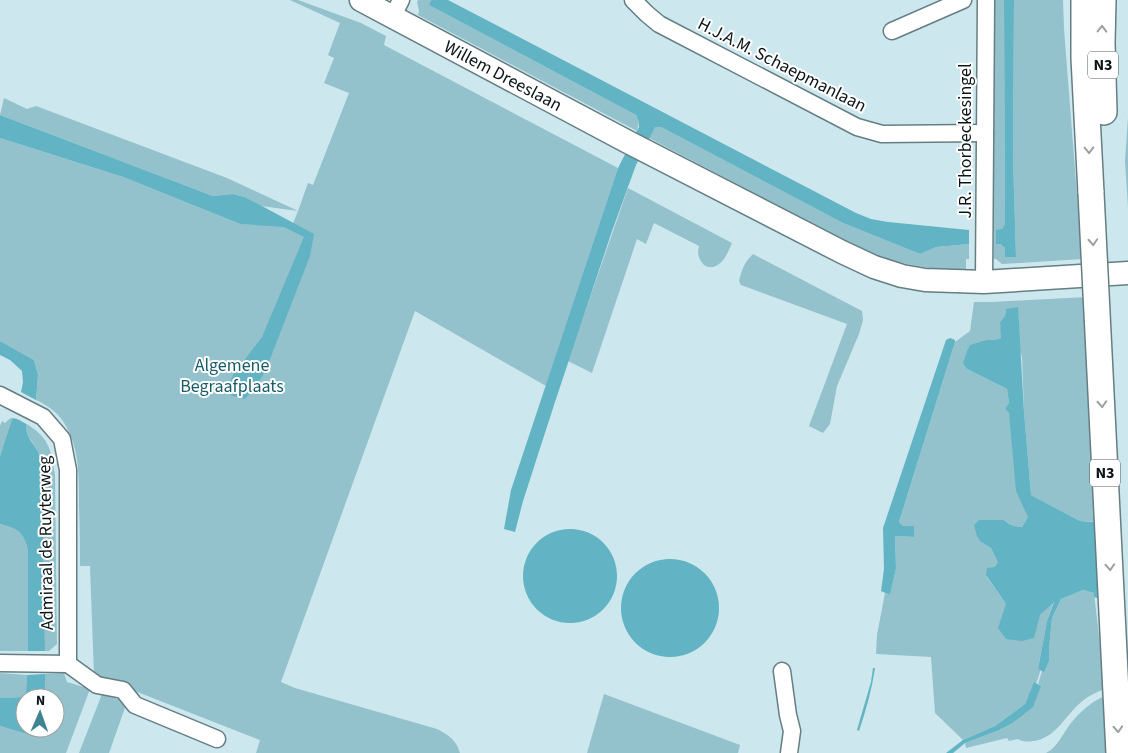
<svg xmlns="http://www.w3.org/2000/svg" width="1128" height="753" font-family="'Source Sans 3',sans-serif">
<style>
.green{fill:#93c2cc}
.water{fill:#62b3c3}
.pier{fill:#cce7ed}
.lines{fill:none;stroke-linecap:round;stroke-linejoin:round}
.street-casing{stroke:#657e83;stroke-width:19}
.secondary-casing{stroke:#657e83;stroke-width:25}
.primary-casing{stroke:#657e83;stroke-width:28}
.street{stroke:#fff;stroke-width:16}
.secondary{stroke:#fff;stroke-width:22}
.primary{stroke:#fff;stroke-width:25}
.primary-bridge-casing{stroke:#657e83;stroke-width:28;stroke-linecap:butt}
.primary-bridge{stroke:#fff;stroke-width:25}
.oneway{stroke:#9da1a2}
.labels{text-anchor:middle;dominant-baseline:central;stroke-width:4;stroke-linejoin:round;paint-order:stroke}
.shield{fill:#fff;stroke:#545b5d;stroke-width:1}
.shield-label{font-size:16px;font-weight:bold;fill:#0b1517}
.street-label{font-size:18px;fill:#0b1517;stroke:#fff}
.park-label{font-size:18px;fill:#185c68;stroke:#fff}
</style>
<rect width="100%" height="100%" fill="#cce7ed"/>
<g class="green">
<path d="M290 0H298L361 23 386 36 384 45 618 168 546 386 415 311 281 682 295 688 437 729C449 735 456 740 460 753H256L260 740 94 675 90 566H80C80 546 80 527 79 507 79 480 80 452 67 428 60 414 49 406 36 400L38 375 34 360 0 341V138L123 177 240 224 292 226 298 211 261 206 245 197 232 194 213 196 0 115 4 98 27 109 36 106 227 178 298 211 308 183 313 185 349 93 324 83 334 58 328 55 340 23Z"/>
<polygon points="418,0 431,0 429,5 636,115 639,122 637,131 418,15 419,11 417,2"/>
<polygon points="992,0 1004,0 1005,224 1002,229 996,244 1000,244 1016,257 1013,158 1014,0 1063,0 1064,29 1082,259 1002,264 996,259 994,259"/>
<polygon points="1128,117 1128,208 1125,161"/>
<path d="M654 127H661L843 223 920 254 936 247 969 244V259H966V270C930 270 896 264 864 250L649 138Z"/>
<path d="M628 188 732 243C729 250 725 260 719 264 706 274 695 259 699 246L654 223 646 244 637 239 592 373 568 361Z"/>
<path d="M753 254 862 311 863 320 859 334 837 386 830 424 823 433 809 426 847 324 741 285 739 281C742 269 744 263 753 254Z"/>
<path d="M1086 297 1098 522 1080 521 1031 495 1024 412 1022 357 1006 309 1005 316 1000 322 1002 338 994 340H987L963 364 967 369 1007 389 1009 403 1006 407V410L1009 413 1028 517 1022 527C1015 527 1009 525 1004 520H979L981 542 991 548 999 563 987 577 1006 604 1040 615 1054 601 1047 621 1038 669H1041L1036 684 1034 683 1025 704 995 726 963 740 935 713 931 657 876 654 877 635 885 593 890 595 896 568 895 536 913 537 899 522 955 342 970 331 974 302H992Z"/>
<path d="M11 418C17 418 20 420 25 423 49 437 51 449 55 475L57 644 49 651H45L42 469C40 462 39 454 36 448 31 438 26 438 26 424L12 419 0 456V426L2 421 5 423 8 420Z"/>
<path d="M0 524C18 529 23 531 28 550V651H0Z"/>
<path d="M1083 590 1094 593 1105 689C1094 693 1086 697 1078 705 1064 718 1054 739 1033 741 1027 742 1023 742 1018 739L1009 741 1007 738 966 748 965 743 997 731 1011 724 1040 685 1038 684 1042 671H1044L1049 661V649L1052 618 1061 599Z"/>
<polygon points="0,673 27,675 26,692 23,697 0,698"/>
<polygon points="64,673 67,682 90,689 66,753 0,753 0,726 30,735 40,733 44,728 55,728 55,698 45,698 45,674"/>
<polygon points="102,694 127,702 109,753 79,753"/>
<polygon points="604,694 740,745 738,753 587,753"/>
<path d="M1105 696 1108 753H1046C1058 747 1063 733 1071 723 1080 712 1092 701 1105 696Z"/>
</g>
<g class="water">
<polygon points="431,0 448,0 856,213 871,219 888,222 969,230 969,244 936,247 920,254 843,223 661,127 655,127 636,165 612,231 554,405 523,501 515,532 504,529 511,490 618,168 639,127 639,122 636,115 429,5"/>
<polygon points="1004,0 1014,0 1013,158 1016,257 1005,257 1005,248 1000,244 996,244 996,230 1002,229 1005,224"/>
<polygon points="0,115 213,196 232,194 245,197 314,234 310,256 265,372 254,389 245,399 233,396 229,393 228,387 233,375 262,337 304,237 284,227 240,224 123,177 0,138"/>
<path d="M1018 307 1024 412 1031 495 1080 521 1128 525 1101 599 1094 597V593L1083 590 1061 599 1052 618 1049 649V661L1044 672 1038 669 1047 621 1054 602 1040 615 1034 638 1022 641 1006 639 998 628 1006 604 986 575 987 568 995 567 998 562 991 548 981 542 977 536 974 525 979 520H1004C1009 525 1015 527 1022 527L1028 517 1016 491 1009 413 1006 410V407L1009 403 1007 389 967 369 963 364 967 351 970 345 987 340H994L1001 338 1000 322 1005 316 1006 309Z"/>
<polygon points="950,338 955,340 955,342 899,522 903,526 914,526 914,537 895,536 896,568 890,595 881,591 884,569 883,528 942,352 946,340"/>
<polygon points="0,341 34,360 38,375 36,400 21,392 23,382 22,371 10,360 0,355"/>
<path d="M12 419H16L26 424C26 439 33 441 38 452 40 457 41 464 42 469L45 651H28V550C23 531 18 529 0 524V456Z"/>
<circle cx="570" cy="576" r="47"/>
<circle cx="670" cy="608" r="49"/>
<path d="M873 668H875C872 689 866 710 859 731L857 730 871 682Z"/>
<polygon points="45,674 45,698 25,698 25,728 44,728 40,733 30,735 0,726 0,698 23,697 26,692 27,675"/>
<polygon points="1034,682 1041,686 1033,707 1011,724 997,731 965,743 953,753 946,753 963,740 995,726 1025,704"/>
</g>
<polygon class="pier" points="1096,520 1128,522 1128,602 1117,603"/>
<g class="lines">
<g class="street-casing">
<g id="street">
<polyline points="633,0 647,14 659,24 857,127 882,134 985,133"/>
<polyline points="393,16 401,0"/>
<polyline points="892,31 963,0"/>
<polyline points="984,282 986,0"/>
<polyline points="0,395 43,417 62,439 68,470 68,664"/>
<polyline points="0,663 68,664"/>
<polyline points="68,664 97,685 123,690 135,705 217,739"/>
<polyline points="782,671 788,715 792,731 789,753"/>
</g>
</g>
<g class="secondary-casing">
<g id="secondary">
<path id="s1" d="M361 0 628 142 842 252 874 267 902 276 925 280 984 282 1128 273"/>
</g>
</g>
<g class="primary-casing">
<g id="primary">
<polyline points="1084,0 1084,58 1091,193"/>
<polyline points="1103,0 1102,43 1104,112"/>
</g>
</g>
<use href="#street" class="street"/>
<use href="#secondary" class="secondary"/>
<use href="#primary" class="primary"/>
<g class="primary-bridge-casing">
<polyline id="primary-bridge" points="1091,193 1119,753"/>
</g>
<use href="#primary-bridge" class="primary-bridge"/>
</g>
<defs><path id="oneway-chevron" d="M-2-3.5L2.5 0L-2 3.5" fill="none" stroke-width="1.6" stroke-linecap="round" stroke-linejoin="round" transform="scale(1.25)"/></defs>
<g class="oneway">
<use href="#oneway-chevron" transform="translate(1102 29) rotate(-89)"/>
<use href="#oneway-chevron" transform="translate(1089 150) rotate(88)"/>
<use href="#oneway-chevron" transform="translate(1093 242) rotate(87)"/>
<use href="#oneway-chevron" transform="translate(1102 404) rotate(87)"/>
<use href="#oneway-chevron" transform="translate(1110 567) rotate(87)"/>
<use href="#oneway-chevron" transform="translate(1118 729) rotate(87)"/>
</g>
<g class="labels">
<g class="shield">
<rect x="1088" y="51.5" width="30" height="27" rx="4"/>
<rect x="1090" y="459.5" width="30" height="27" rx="4"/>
</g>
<g class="shield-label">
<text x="1103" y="65">N3</text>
<text x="1105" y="473">N3</text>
</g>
<g class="street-label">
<text transform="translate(782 65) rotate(27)">H.J.A.M. Schaepmanlaan</text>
<text stroke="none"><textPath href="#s1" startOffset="161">Willem Dreeslaan</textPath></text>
<text transform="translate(965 141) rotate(-90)">J.R. Thorbeckesingel</text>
<text transform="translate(46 543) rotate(-91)">Admiraal de Ruyterweg</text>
</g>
<g class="park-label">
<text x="232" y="365">Algemene<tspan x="232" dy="21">Begraafplaats</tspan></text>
</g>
</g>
<g transform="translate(40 713) rotate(2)"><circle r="24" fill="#ffffff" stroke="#9da1a2"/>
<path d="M0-4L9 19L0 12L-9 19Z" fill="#3f8491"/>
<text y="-8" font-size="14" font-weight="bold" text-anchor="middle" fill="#0b1517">N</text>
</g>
</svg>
